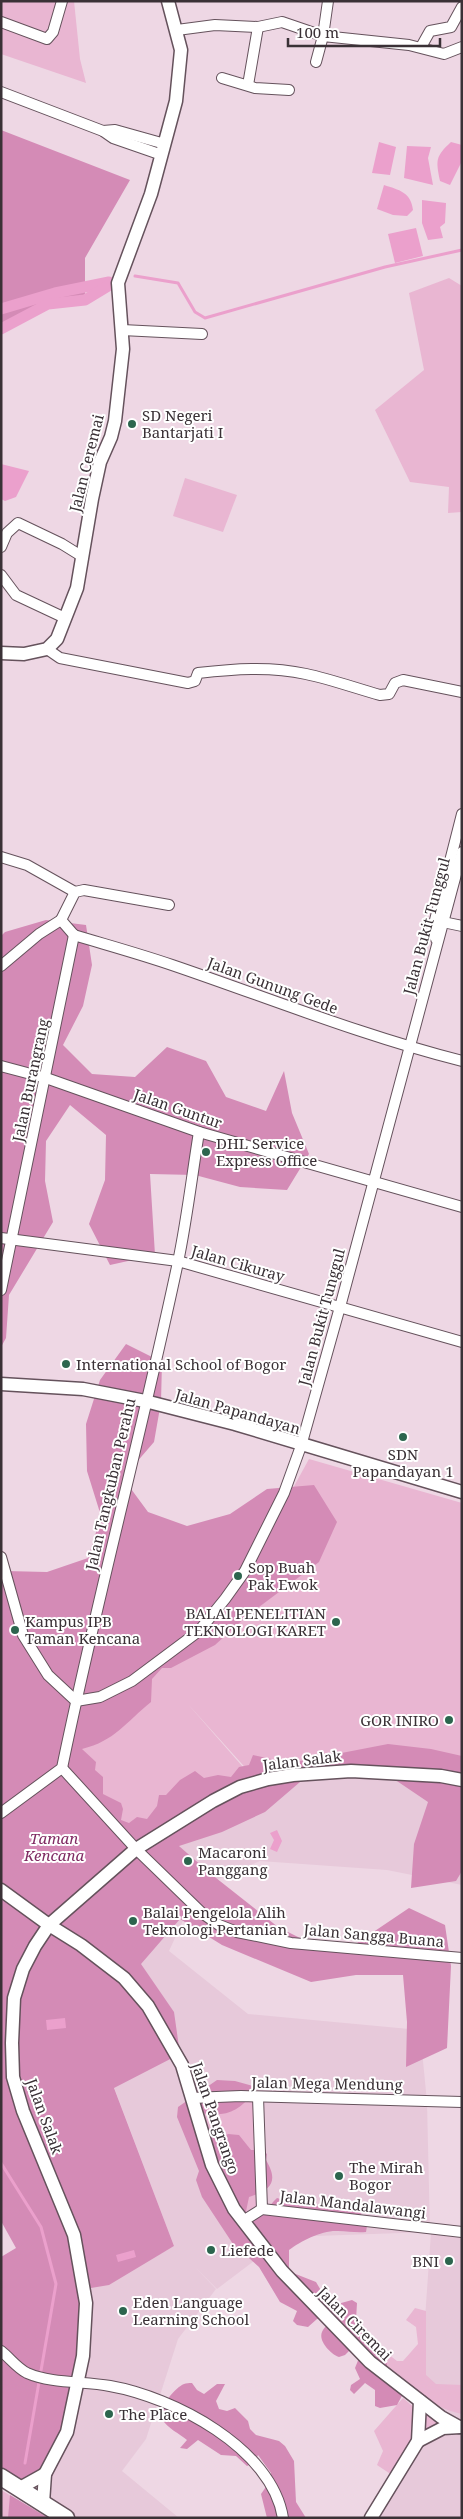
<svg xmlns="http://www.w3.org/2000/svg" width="463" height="2519" font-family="'Noto Serif',serif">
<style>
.built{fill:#e7c9da}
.green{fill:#e9b6d2}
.forest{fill:#d48bb6}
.water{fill:#eba0cc}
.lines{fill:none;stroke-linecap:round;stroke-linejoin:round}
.stream{stroke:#eba0cc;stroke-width:3}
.canal{stroke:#eba0cc;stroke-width:11}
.minor-casing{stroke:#65525c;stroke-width:12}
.tertiary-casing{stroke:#65525c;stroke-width:15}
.primary-casing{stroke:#65525c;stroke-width:19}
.minor{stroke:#fff;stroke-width:10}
.tertiary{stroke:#fff;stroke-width:12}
.primary{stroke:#fff;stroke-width:16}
.poi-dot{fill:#2c654e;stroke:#fff;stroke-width:2}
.labels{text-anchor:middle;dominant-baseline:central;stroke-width:4;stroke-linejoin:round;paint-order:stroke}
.poi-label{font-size:15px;fill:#3a3136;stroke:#fff;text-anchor:start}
.street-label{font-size:15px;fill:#3a3136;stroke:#fff}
.park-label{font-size:15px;font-style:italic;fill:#802b63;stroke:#fff}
</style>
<rect width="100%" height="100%" fill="#eed7e4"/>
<g class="built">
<polygon points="354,1769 462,1786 462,1885 387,1870 260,1861 198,1888 169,1951 248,2014 420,2030 427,2102 430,2232 286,2237 217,2289 195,2267 216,2289 178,2339 146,2439 122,2471 179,2518 64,2518 43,2503 85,2289 126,2273 174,2246 53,1926 241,1791"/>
<polygon points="431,2233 462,2233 462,2518 370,2518 416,2447"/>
</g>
<g class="green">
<polygon points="1,1 74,1 80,59 86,83 1,54"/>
<polygon points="449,278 462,286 462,512 448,513 449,487 410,482 375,410 424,370 409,293"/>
<polygon points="185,478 237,495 223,532 173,516"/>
<polygon points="309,1459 462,1503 462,1771 251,1774 187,1703 250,1775 134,1840 70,1767 82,1707 281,1510"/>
<polygon points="199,2099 255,2102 259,2208 242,2217 212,2159"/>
<path d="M415 2308 426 2311V2375L436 2384 462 2385V2414C429 2408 404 2380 379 2360L384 2351 397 2361H403L418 2344 416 2327 406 2320Z"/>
<polygon points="403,2398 416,2409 415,2443 392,2475 377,2465 383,2451 374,2431"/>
<polygon points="423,2412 445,2426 421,2435"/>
<polygon points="1,2490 49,2518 1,2518"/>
</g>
<g class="forest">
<polygon points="1,130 130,180 85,258 85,300 48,304 1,329"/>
<polygon points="46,920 86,925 92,965 83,1006 63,1045 92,1074 135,1077 167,1047 206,1061 226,1097 266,1111 284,1071 292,1113 309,1154 287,1190 240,1187 195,1175 150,1174 155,1255 110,1265 89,1224 105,1180 106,1135 70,1105 46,1141 45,1181 53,1222 9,1295 6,1338 1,1347 1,936 5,932"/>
<path d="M126 1344 162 1362 161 1402 154 1442 123 1478 148 1512 187 1526 230 1514 267 1489 314 1485 337 1522 319 1562 247 1616 215 1645 171 1668H162L152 1679 151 1702C126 1722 115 1741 82 1749L96 1762 95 1770 103 1777V1794L121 1803 123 1809 121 1820 129 1823 137 1817 147 1819 157 1806 159 1795H166L180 1780 195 1771 204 1778 218 1775 231 1777 239 1767 249 1765 253 1755 276 1760 300 1761 388 1744 431 1749 462 1756V1871L456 1881 411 1888 414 1844 428 1802 388 1775 343 1768 300 1782 265 1812 222 1832 179 1846 211 1874 278 1927 316 1946 357 1943 409 1908 445 1925 451 1966 447 2048 406 2067 407 2022 403 1975H356L311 1982 222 1945 180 1919 141 1964 174 2012 180 2054 114 2088 174 2246 109 2285 85 2289 72 2408 45 2474 25 2481 1 2469V2257L16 2248 1 2221V1559L5 1571 47 1572 88 1558 101 1516 87 1471 86 1424 100 1380Z"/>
<path d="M217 2080 235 2081 253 2086V2092C239 2113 224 2117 201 2113L198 2128 218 2140 228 2134 239 2135 251 2150H262L267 2154 266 2160C279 2182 271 2190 249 2197L244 2221C260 2223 267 2207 277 2198L294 2203 360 2212 367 2226 366 2232C356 2233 348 2231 338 2231 322 2230 301 2241 289 2250V2268L293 2273 316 2282 329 2304 334 2305 352 2300 357 2303 356 2320 359 2332 371 2335 377 2353 387 2359V2370L404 2392 397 2405 380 2408 375 2406V2390L365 2383 354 2394 350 2390 351 2385 360 2379 355 2368 359 2358 368 2350 364 2346 353 2347 345 2355 339 2357C331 2354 318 2341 322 2332 325 2325 332 2323 333 2315L317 2319 308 2327 297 2325 293 2321 297 2311 280 2302 259 2267 233 2244 202 2197 196 2180 199 2171 177 2117 178 2107Z"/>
<path d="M192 2383 197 2390 204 2394 217 2384H225L216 2401 219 2409 227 2411 235 2408 248 2421 250 2429 256 2435 279 2441 285 2446 294 2461 296 2502 306 2518H267L261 2494 270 2481 271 2473 258 2455 255 2462 247 2466 236 2456 221 2455 198 2440 187 2449 180 2448 187 2440C180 2434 167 2428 162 2419 157 2410 174 2388 184 2384 186 2383 189 2383 192 2383Z"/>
<polygon points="10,2495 48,2518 8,2518"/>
</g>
<g class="water">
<polygon points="379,142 396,147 390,175 372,173"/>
<path d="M451 142 462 145V161L450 185 440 181C436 160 435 157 451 142Z"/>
<polygon points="407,146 431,147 428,158 433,185 404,178"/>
<path d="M384 185C399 190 411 192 413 210L407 216 393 215 377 209Z"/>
<polygon points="422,200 446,203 445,223 440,227 443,238 428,240 422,223"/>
<polygon points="416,228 423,256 395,263 388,234"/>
<polygon points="1,464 29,471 16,497 5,501 1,499"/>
<polygon points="277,1830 282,1841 277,1852 270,1849 274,1840 270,1833"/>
<polygon points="65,2018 66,2028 47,2030 46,2020"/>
<polygon points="134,2250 136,2257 118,2262 116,2255"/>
</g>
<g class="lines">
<g class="stream">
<polyline points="135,276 178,283 195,312 205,318 385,267 462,250"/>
<polyline points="1,2163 41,2227 56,2284 25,2463"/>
</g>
<g class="canal">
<polyline points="1,309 55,293 109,282"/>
<polyline points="1,329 48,304 85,300 118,280"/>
</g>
<g class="minor-casing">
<g id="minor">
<polyline points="1,22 47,39 53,32 62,1"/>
<polyline points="177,30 215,25 258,27 282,22 323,36 328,1"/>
<polyline points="421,47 430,31 451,27 462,7"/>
<polyline points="316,62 323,36 409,45 444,54 462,47"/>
<polyline points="222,78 255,88 289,90"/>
<polyline points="248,85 258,27"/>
<polyline points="1,92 103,131 113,138 162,155"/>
<polyline points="103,131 115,130 165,144"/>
<polyline points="122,330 202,334"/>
<polyline points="1,547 7,533 18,523 62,544 83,557"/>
<polyline points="1,575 16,595 65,618"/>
<path d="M47 649 60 658 188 683 195 681 198 673C233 669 270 666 306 674 330 679 355 688 380 695L389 694 395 683 403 680 462 692"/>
<polyline points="1,857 27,865 75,892"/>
<polyline points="443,922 462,926"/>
<path d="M74 935C107 945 140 954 172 965 269 998 363 1036 462 1061"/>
<polyline points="74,935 61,920 75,892 84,890 169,905"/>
<polyline points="436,939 434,924 462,814"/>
<polyline points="1,966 39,934 61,920"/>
<polyline points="1,1066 46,1078 199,1132 462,1207"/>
<polyline points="1,1238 178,1261 462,1342"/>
<polyline points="1,1290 74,935"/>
<polyline points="1,1557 23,1635 48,1675 76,1701"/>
<polyline points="76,1701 100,1697 132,1681 199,1631 225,1599 245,1571 284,1493 301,1446 340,1307 462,852"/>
<polyline points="62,1768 136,1849 202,1913 219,1925 237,1932 291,1943 462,1958"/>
<path d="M1 1813 62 1768C97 1598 142 1432 178 1262 187 1219 192 1175 199 1132"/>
<polyline points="258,2097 262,2209"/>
<polyline points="192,2098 241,2096 462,2102"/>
<polyline points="243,2221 262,2209 462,2232"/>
<path d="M1 2351C10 2358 17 2368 27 2373 52 2384 84 2381 110 2386 173 2397 272 2448 283 2518"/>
</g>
</g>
<g class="tertiary-casing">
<g id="tertiary">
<polyline points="1,653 24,654 47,649 57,639 77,588 92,499 100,462 111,437 115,421 123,349 118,283 151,194 176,101 181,50 168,1"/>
<polyline points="1,1384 83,1389 145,1401 235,1424 462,1492"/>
<polyline points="1,1890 49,1925 81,1945 124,1978 148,2006 182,2065 212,2165 234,2209 282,2271 370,2362 441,2417 459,2427"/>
<polyline points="418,2441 443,2428 460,2427"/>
<polyline points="20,2488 45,2474"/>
<polyline points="43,2503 45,2474 67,2432 72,2408 83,2356 86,2303 74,2235 23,2111 13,2077 12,2043 14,1998 23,1969 35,1946 49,1925 136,1849 213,1801 240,1787 268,1779 293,1775 351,1771 441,1776 462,1780"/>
<polyline points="371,2518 418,2441 420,2401"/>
</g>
</g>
<g class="primary-casing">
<polyline id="primary" points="1,2477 66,2518"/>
</g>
<use href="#minor" class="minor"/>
<use href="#tertiary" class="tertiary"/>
<use href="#primary" class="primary"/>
</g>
<g class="poi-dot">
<circle cx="132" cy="424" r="5"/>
<circle cx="206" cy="1152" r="5"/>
<circle cx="66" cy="1364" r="5"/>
<circle cx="403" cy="1437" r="5"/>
<circle cx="238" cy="1576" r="5"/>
<circle cx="336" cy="1622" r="5"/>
<circle cx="15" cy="1630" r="5"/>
<circle cx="449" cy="1720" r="5"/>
<circle cx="188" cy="1861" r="5"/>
<circle cx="133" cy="1921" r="5"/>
<circle cx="339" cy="2176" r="5"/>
<circle cx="211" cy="2250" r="5"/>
<circle cx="449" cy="2261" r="5"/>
<circle cx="123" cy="2311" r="5"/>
<circle cx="109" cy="2414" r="5"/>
</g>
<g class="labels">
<g class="poi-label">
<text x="142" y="415">SD Negeri<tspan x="142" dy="17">Bantarjati I</tspan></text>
<text x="216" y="1143">DHL Service<tspan x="216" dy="17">Express Office</tspan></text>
<text x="76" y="1364">International School of Bogor</text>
<text x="403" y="1454" text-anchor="middle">SDN<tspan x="403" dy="17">Papandayan 1</tspan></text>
<text x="248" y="1567">Sop Buah<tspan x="248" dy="17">Pak Ewok</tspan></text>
<text x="326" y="1613" text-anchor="end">BALAI PENELITIAN<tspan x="326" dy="17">TEKNOLOGI KARET</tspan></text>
<text x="25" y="1621">Kampus IPB<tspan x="25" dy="17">Taman Kencana</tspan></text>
<text x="439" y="1720" text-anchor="end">GOR INIRO</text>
<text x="198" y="1852">Macaroni<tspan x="198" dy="17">Panggang</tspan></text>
<text x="143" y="1912">Balai Pengelola Alih<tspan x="143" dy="17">Teknologi Pertanian</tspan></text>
<text x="349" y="2167">The Mirah<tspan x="349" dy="17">Bogor</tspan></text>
<text x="221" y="2250">Liefede</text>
<text x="439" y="2261" text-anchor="end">BNI</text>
<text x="133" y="2302">Eden Language<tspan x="133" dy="17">Learning School</tspan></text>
<text x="119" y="2414">The Place</text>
</g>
<g class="street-label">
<text transform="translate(86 463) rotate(-76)">Jalan Ceremai</text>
<text transform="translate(426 926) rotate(-75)">Jalan Bukit Tunggul</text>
<text transform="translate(273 985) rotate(20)">Jalan Gunung Gede</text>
<text transform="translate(30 1080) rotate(-78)">Jalan Burangrang</text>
<text transform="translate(178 1108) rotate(19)">Jalan Guntur</text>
<text transform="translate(238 1263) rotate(16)">Jalan Cikuray</text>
<text transform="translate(321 1317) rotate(-75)">Jalan Bukit Tunggul</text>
<text transform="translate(238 1411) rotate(16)">Jalan Papandayan</text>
<text transform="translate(110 1484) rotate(-77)">Jalan Tangkuban Perahu</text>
<text transform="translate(302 1760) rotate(-7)">Jalan Salak</text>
<text transform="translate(374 1935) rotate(5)">Jalan Sangga Buana</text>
<text transform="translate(327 2083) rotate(1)">Jalan Mega Mendung</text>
<text transform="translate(45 2116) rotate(70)">Jalan Salak</text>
<text transform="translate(216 2118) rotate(71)">Jalan Pangrango</text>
<text transform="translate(353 2204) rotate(7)">Jalan Mandalawangi</text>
<text transform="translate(355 2323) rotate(45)">Jalan Ciremai</text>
</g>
<g class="park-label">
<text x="54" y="1838">Taman<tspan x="54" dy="17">Kencana</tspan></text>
</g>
</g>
<rect width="463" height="2519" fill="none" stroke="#3a3136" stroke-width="5"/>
<path d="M288 38v8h152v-8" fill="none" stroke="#3a3136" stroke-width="2.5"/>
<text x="296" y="38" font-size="15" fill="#3a3136" stroke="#ffffff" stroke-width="4" paint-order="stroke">100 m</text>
</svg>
